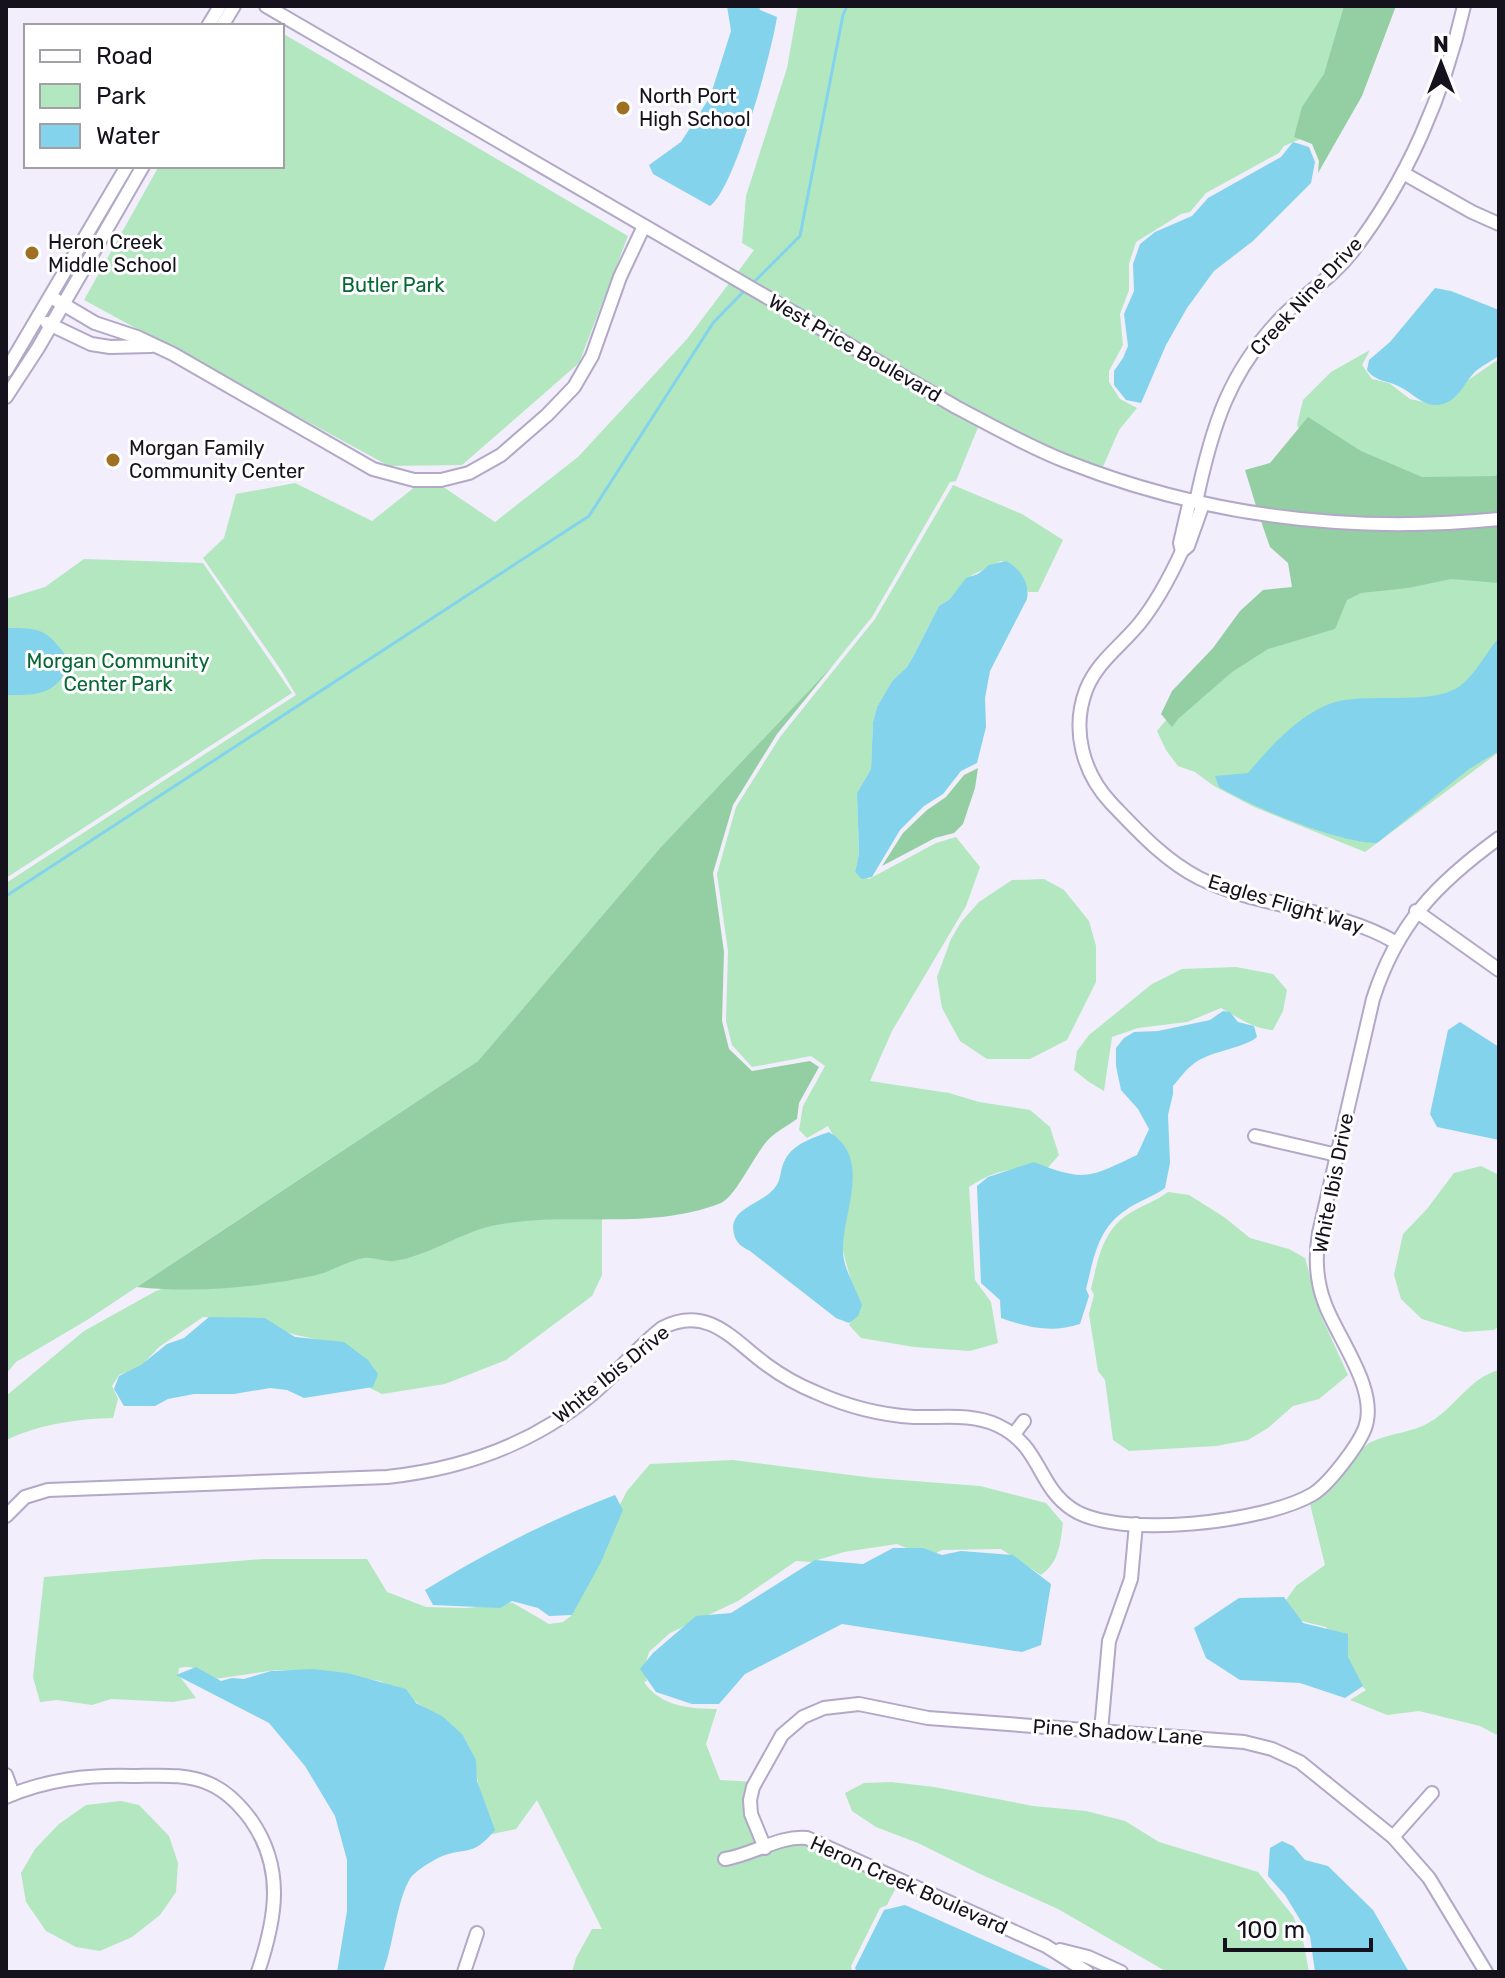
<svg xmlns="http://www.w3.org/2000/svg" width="1505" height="1978" font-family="Rubik,sans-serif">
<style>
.green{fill:#b2e7c0}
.forest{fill:#94cfa4}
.water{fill:#84d3ed}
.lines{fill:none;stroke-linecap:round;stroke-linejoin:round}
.stream{stroke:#84d3ed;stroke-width:3}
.minor-casing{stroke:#b2a8c7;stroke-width:16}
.minor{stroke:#fff;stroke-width:12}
.poi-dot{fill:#9f6f22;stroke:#fff;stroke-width:3}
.labels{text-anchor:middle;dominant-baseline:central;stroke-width:6;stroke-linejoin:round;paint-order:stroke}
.poi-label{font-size:20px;fill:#16121d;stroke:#fff;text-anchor:start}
.park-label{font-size:20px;fill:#066835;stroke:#fff}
.street-label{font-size:20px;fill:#16121d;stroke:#fff}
</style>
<rect width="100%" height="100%" fill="#f2eefb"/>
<g class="green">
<path d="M798 6H1363L1305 137 1284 146 1279 153 1206 193 1190 212 1181 214 1136 242 1129 264V290L1120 314 1123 345 1109 371V382L1120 399 1137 408 1119 430 1102 469C973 420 855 342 737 273L754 250 742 243 746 196 787 68Z"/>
<polygon points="282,33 628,236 579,363 462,465 389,466 84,300 159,166 282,166"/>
<polygon points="730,282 979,425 956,481 950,482 872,617 834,664 660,848 478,1061 87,1320 16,1362 6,1374 6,883 296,695 281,670 203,558 224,538 236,494 295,483 372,521 416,486 442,486 495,522 578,457 687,339"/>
<polygon points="1370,350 1362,365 1372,379 1389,383 1410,399 1433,404 1499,359 1499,485 1382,499 1312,450 1297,425 1303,400 1331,372"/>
<path d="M953 485 1022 514 1063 540 1038 592H1028C1024 579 1015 563 1001 561L972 575 950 599 939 606 914 655 907 667 892 681 877 707 873 722 871 769 857 793 859 854 855 872 869 879 936 843 956 837 980 867 966 906 892 1031 870 1081 949 1093 979 1102 1030 1110 1050 1127 1059 1155 1045 1171C1017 1166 993 1170 969 1187L975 1280 991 1302 998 1343 970 1351 914 1347 861 1338 849 1325 856 1311 850 1277 841 1244 838 1144 828 1126 807 1138 799 1130 803 1106 825 1066 811 1056 752 1067 732 1045 726 1021 728 951 717 874 736 807 780 737 875 619Z"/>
<polygon points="84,559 203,563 292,693 6,878 6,599 45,587"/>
<polygon points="1499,571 1499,752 1365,852 1254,807 1214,786 1195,772 1178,766 1166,750 1157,731 1186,696 1348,594"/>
<polygon points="1044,879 1064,890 1089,921 1096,946 1096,982 1067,1040 1030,1059 987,1059 960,1041 942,1008 937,977 951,939 961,922 979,902 1012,880"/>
<path d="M1236 967 1273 974 1287 990 1283 1011 1273 1030C1254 1029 1239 1018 1221 1008L1187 1022 1138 1028 1112 1037 1104 1091 1089 1082 1074 1070 1077 1051 1089 1035 1152 984 1182 969Z"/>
<polygon points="1481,1166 1499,1175 1499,1326 1494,1330 1464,1332 1422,1319 1401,1299 1394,1275 1403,1234 1427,1209 1454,1173"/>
<path d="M1168 1192 1189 1195 1224 1217 1250 1238 1289 1249 1305 1258 1322 1318 1348 1375 1319 1399 1293 1406 1268 1428 1248 1440 1216 1446 1129 1451 1113 1440 1105 1380 1098 1371 1089 1314 1094 1295 1091 1289C1098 1260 1102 1230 1130 1213 1143 1205 1156 1201 1168 1192Z"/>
<path d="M602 1213V1275L592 1296 506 1360 445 1384 382 1394 368 1387 331 1342 296 1335 248 1320 203 1317 159 1347 139 1368 119 1375 112 1386 118 1399 113 1418C76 1419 40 1424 6 1440V1396L84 1331 156 1291 182 1282 494 1219Z"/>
<path d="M1499 1370V1736L1480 1726 1419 1711 1387 1715 1350 1700 1366 1690 1359 1683 1326 1627 1293 1619 1286 1600 1296 1586 1325 1565 1310 1504C1322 1489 1355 1451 1371 1442 1390 1433 1412 1433 1430 1422 1455 1408 1469 1378 1499 1370Z"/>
<path d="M733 1460 874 1478 980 1486 1046 1503 1063 1523C1060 1545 1059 1562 1041 1575L1001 1549 942 1550 928 1557 897 1544 844 1552 811 1562 796 1561 738 1601 670 1633 649 1652 644 1669 647 1681 644 1682C660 1706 689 1709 717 1709L706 1744 720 1780 756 1782 752 1800 763 1848 814 1841 865 1857 902 1876 887 1905 880 1908 851 1966 852 1972H572L576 1958 592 1929H602L537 1800 516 1829 488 1835 476 1772 440 1718 398 1690 380 1681 312 1670H276L208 1680C198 1669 194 1665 179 1668L178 1674 196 1698 173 1702 111 1699 92 1705 57 1700 40 1702 33 1677 44 1577 263 1559H367L387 1592 426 1607 466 1608 487 1606 499 1601 513 1603 549 1624 563 1622 571 1616 610 1524 627 1491 650 1464Z"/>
<polygon points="891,1782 934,1787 1033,1806 1086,1811 1125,1821 1159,1842 1258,1872 1293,1916 1303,1940 1309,1972 1167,1972 1058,1909 978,1873 918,1843 876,1827 852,1811 845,1793 864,1783"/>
<polygon points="121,1801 139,1805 169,1836 178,1863 176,1892 160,1915 132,1937 100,1951 76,1947 46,1931 26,1902 21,1873 35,1849 59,1824 86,1805"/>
</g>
<g class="forest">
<polygon points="1344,6 1396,6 1362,96 1318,173 1319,161 1312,144 1294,137 1302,107 1324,74"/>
<polygon points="1308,417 1361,451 1422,477 1495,476 1499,474 1499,513 1366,520 1257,509 1245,470 1270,463"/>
<path d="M1261 521C1341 532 1419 533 1499 525V583L1451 579 1408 588 1361 593 1347 600 1335 629 1268 649 1232 672 1178 719 1172 727 1161 714 1172 691 1213 648 1240 611 1263 590 1292 587 1288 563 1270 547Z"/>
<path d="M834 664 777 734 733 805 713 873 724 952 722 1021 729 1049 752 1071 810 1061 819 1067 799 1103 797 1119C787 1126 775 1132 767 1141 754 1156 735 1197 721 1203 647 1232 567 1210 491 1226 458 1234 428 1256 394 1261 384 1262 373 1257 364 1258 346 1261 330 1273 312 1276 254 1288 195 1293 137 1287L478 1061 660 848Z"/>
<polygon points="978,768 975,788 963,824 954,833 935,838 882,866 903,833 927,810 946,797 964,775"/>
</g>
<g class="water">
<path d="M727 6H759L760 10 777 17C772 51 735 189 710 206L653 174 649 165 681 142 710 97 731 31Z"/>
<polygon points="1293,142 1309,147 1315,162 1311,183 1253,241 1214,271 1187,308 1166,345 1141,403 1126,400 1114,385 1114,371 1123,358 1128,346 1124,314 1134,291 1133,264 1140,244 1155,232 1192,216 1208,198 1281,157"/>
<path d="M1435 288 1451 291 1499 310V356C1492 360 1484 365 1477 370 1463 382 1458 406 1434 405 1421 404 1411 392 1400 387 1387 380 1376 382 1367 370L1369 360 1390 342Z"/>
<path d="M1006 561C1020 568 1030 583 1027 599L990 671 985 698 986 727 977 763 961 771 943 794 924 806 900 830 872 877 862 879 855 872 859 854 857 793 871 769 873 722 877 707 892 681 907 667 914 655 939 606 950 599 966 578 978 574 989 565Z"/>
<path d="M6 628C41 628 46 629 67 657 65 662 65 672 62 677 50 697 26 695 6 695Z"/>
<path d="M1499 638V751L1469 769 1377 843C1337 843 1255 808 1219 787L1215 776 1248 773C1271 746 1298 715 1332 703 1368 691 1430 707 1460 686 1476 674 1486 652 1499 638Z"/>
<path d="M1223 1011 1230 1012 1238 1022 1254 1026 1257 1037C1247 1047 1212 1051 1196 1062 1187 1068 1180 1078 1173 1086V1094L1168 1115 1170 1163 1165 1188C1153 1197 1138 1201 1126 1210 1097 1229 1094 1258 1086 1289L1089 1296 1080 1324C1053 1333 1028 1328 1001 1318L1000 1300 981 1283 977 1186 988 1177 1034 1162C1084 1182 1089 1178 1137 1155L1149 1129 1138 1109 1121 1090 1116 1066V1048L1124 1038 1134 1032 1158 1031 1210 1020Z"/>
<polygon points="1460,1022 1499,1047 1499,1140 1437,1127 1430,1114 1448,1030"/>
<path d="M829 1132C874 1159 841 1214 843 1253 844 1269 856 1289 862 1305L858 1316 849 1323 836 1318 750 1251C742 1247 736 1243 734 1234 727 1207 765 1204 776 1186 781 1180 780 1170 784 1162 792 1144 812 1138 829 1132Z"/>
<polygon points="209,1317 265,1318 295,1337 344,1342 368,1360 378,1374 373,1387 304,1398 287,1390 270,1388 234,1394 194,1394 168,1399 155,1406 124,1406 114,1389 119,1376 141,1365 167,1344 184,1338"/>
<path d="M615 1495 623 1510 601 1562 572 1615 549 1616 538 1608 512 1601 500 1608 433 1605 425 1590C485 1553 549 1520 615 1495Z"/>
<polygon points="893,1548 923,1548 942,1555 961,1551 1013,1555 1051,1584 1041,1645 1022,1652 842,1624 745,1674 719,1704 692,1704 656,1692 640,1669 653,1653 696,1616 731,1613 815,1560 863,1564"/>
<polygon points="1284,1597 1303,1623 1348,1634 1348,1657 1363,1686 1345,1698 1300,1683 1240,1680 1206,1658 1194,1628 1239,1598"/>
<path d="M196 1667 221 1681 232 1678 244 1679 271 1671 313 1669 347 1673 406 1689 416 1703 442 1716 462 1734 476 1760 477 1781 495 1830C471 1860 463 1845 436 1859 429 1863 416 1871 411 1877 396 1901 394 1944 383 1972H337L347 1911V1860L335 1816 305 1766 269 1723 176 1675Z"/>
<polygon points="1282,1841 1293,1846 1305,1860 1328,1866 1373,1910 1409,1972 1315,1972 1310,1936 1285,1895 1268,1876 1270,1848"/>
<polygon points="905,1905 1056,1972 857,1972 855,1968 884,1910"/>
</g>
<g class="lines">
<g class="stream">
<polyline points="751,285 800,236 843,15 847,6"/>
<polyline points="6,896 589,516 713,323 745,290"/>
</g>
<g class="minor-casing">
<g id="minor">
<path d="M266 6 956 407C992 426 1027 446 1065 461 1204 516 1351 534 1499 519"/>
<polyline points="208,26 220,6"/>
<polyline points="222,26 234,6"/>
<polyline points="1403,173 1472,212 1499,224"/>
<polyline points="51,297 95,323 137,337 173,354 373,469 414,480 441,480 469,473 501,455 547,415 574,387 592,356 620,277 644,226"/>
<polyline points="47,323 91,344 110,347 151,346"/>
<polyline points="6,371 127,166"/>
<polyline points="6,397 38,348 143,166"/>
<path d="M1196 502C1212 426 1229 370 1285 314 1307 292 1333 277 1352 252 1407 181 1444 94 1464 6"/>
<path d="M1203 504 1188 546 1182 551C1170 577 1157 602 1139 624 1120 647 1097 662 1086 690 1071 730 1083 773 1111 803 1138 831 1164 860 1199 878 1261 909 1335 907 1395 942"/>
<polyline points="1182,551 1180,543 1190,500"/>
<polyline points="1416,911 1499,970"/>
<polyline points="1255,1136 1337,1155"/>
<polyline points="1014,1434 1024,1421"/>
<path d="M6 1516 25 1497 48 1490 387 1477C461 1469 533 1444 590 1396 616 1375 636 1348 662 1328 708 1304 734 1341 767 1365 782 1376 798 1385 815 1392 846 1406 880 1415 914 1417 942 1418 971 1413 997 1425 1041 1445 1037 1486 1072 1509 1118 1540 1266 1522 1313 1494 1329 1484 1358 1446 1365 1428 1379 1390 1338 1339 1325 1304 1316 1281 1315 1257 1319 1233L1373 999C1397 924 1437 883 1499 838"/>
<polyline points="1101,1731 1109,1641 1131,1579 1136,1524"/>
<polyline points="6,1775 13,1794"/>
<path d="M6 1797C48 1779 87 1775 132 1776 157 1776 186 1773 210 1784 228 1792 240 1805 251 1820 285 1869 276 1918 258 1972"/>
<polyline points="1393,1837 1432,1793"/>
<polyline points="765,1848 751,1814 750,1800 753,1787 782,1735 803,1717 824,1708 859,1704 928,1718 1244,1742 1272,1749 1300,1762 1393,1837 1429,1878 1486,1972"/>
<path d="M725 1859C752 1855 780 1835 807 1838L1046 1946 1087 1972"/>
<polyline points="1060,1950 1088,1957 1121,1972"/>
<polyline points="464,1972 477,1933"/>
</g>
</g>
<use href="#minor" class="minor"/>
</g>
<g class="poi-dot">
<circle cx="623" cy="108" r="8"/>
<circle cx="32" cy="253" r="8"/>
<circle cx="113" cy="460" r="8"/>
</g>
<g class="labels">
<g class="poi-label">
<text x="639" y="96">North Port<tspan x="639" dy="23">High School</tspan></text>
<text x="48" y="242">Heron Creek<tspan x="48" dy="23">Middle School</tspan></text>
<text x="129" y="448">Morgan Family<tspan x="129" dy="23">Community Center</tspan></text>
</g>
<g class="park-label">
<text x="393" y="285">Butler Park</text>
<text x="118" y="661">Morgan Community<tspan x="118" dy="23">Center Park</tspan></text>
</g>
<g class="street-label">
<text transform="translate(1306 296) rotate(-47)">Creek Nine Drive</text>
<text transform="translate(855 348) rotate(30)">West Price Boulevard</text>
<text transform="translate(1286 904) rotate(17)">Eagles Flight Way</text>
<text transform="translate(1333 1183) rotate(-79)">White Ibis Drive</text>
<text transform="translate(611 1374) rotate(-39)">White Ibis Drive</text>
<text transform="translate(1118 1732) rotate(4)">Pine Shadow Lane</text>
<text transform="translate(909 1885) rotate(24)">Heron Creek Boulevard</text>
</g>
</g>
<rect width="1505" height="1978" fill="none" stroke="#16121d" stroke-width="16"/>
<rect x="24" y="24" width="260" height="144" fill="#ffffff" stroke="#a2a0a5" stroke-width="2"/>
<rect x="40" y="50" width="40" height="12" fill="#ffffff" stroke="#a2a0a5" stroke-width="2"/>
<text x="96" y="64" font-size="24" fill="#16121d">Road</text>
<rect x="40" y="84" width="40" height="24" fill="#b2e7c0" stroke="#a2a0a5" stroke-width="2"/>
<text x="96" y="104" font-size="24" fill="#16121d">Park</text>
<rect x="40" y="124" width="40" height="24" fill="#84d3ed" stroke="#a2a0a5" stroke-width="2"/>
<text x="96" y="144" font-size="24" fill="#16121d">Water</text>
<g transform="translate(1441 64)" stroke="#ffffff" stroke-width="6" paint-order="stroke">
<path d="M0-6L14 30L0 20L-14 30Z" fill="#16121d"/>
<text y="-12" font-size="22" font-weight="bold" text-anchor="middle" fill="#16121d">N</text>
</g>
<path d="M1225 1938v12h146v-12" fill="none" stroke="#16121d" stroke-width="4"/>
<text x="1237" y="1938" font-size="24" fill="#16121d" stroke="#ffffff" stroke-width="6" paint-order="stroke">100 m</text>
</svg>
